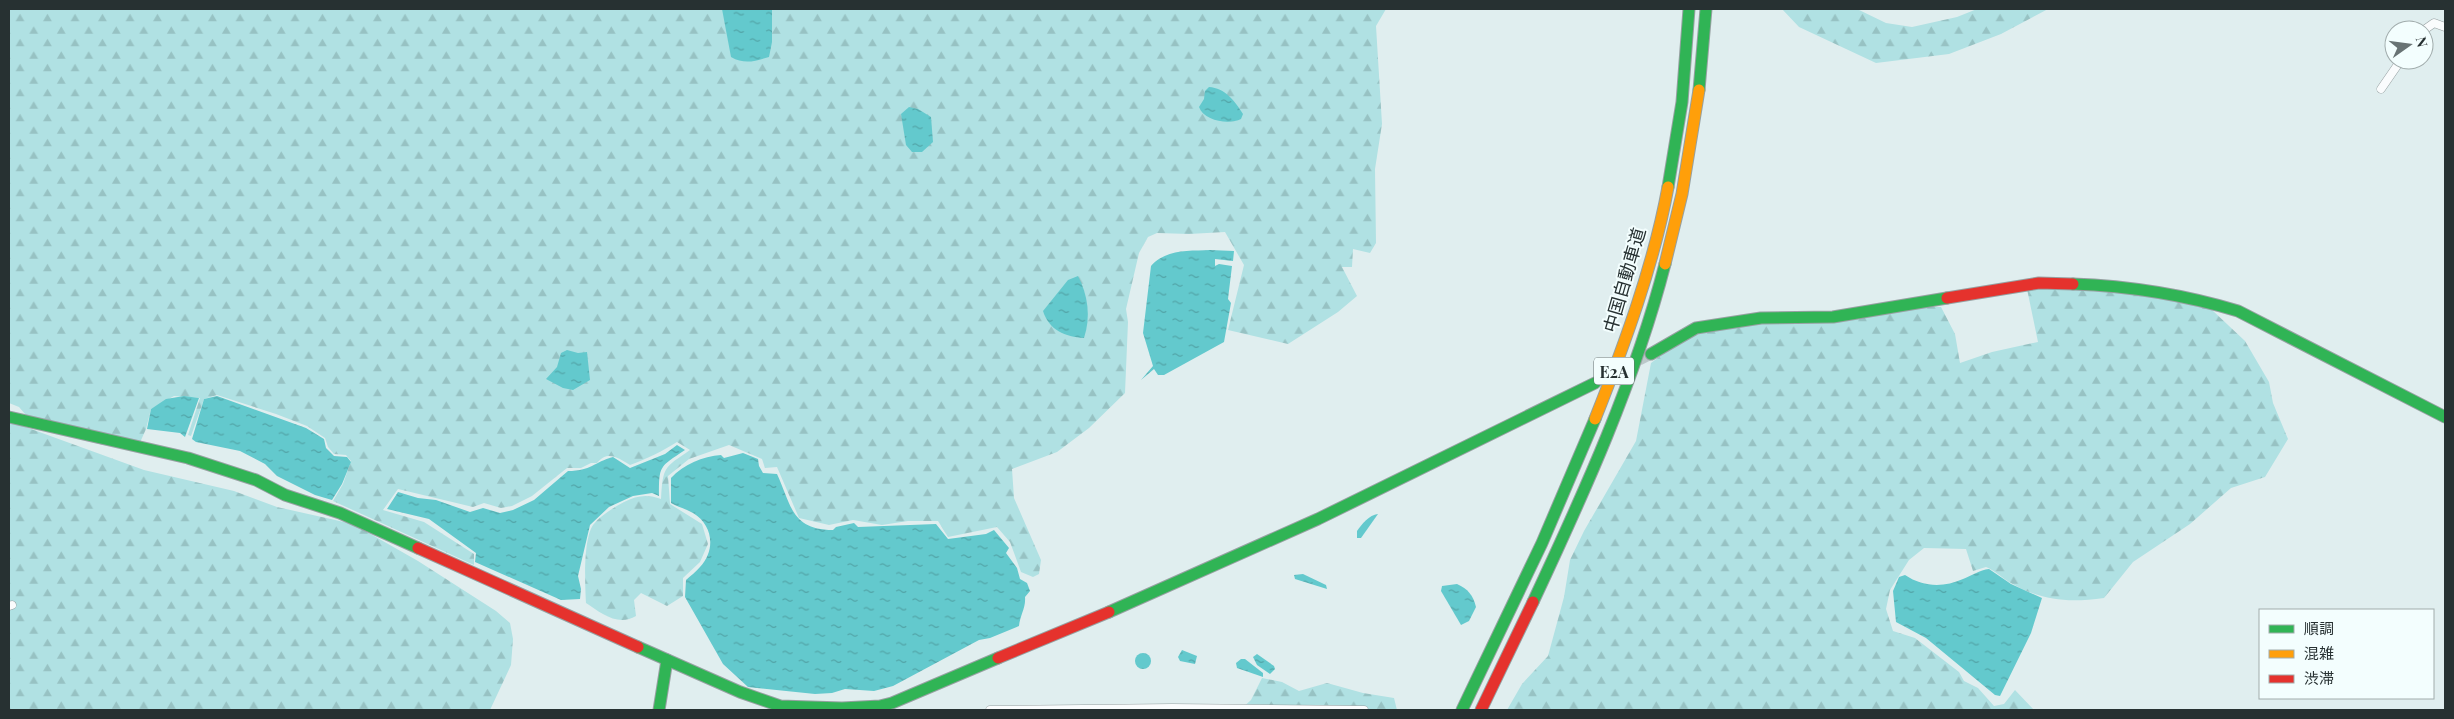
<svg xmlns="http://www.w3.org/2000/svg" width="2454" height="719" font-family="'Playfair Display','Noto Sans JP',serif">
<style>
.forest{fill:url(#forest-firs)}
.water{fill:url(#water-ripples)}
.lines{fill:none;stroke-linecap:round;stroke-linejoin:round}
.secondary-tunnel{stroke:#bbc8c9;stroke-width:11;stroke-dasharray:11 5.5;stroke-linecap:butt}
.street-casing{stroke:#96a0a1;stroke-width:9}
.fast-casing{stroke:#96a0a1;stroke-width:13}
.slow-casing{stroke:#96a0a1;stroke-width:13}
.jam-casing{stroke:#96a0a1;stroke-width:13}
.street{stroke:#fafcfd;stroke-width:8}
.fast{stroke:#30b455;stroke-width:11}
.slow{stroke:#ff9f0a;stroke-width:11}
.jam{stroke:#e5322d;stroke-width:11}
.labels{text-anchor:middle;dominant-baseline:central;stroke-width:4;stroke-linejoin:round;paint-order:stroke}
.shield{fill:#f3fefe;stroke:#646e6f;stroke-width:1}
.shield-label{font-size:16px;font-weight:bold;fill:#273132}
.street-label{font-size:18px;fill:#273132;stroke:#f3fefe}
</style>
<defs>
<pattern id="forest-firs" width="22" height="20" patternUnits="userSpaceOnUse" patternTransform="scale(1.25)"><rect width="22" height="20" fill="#b0e1e3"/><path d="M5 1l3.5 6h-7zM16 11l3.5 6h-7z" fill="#97c2c3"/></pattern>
<pattern id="water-ripples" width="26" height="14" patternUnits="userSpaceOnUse" patternTransform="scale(1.25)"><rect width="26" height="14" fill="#63c9cd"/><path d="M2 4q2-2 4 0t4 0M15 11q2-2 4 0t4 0" fill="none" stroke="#52a4a7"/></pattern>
</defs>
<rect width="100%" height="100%" fill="#e0eeef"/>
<g class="forest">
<path d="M9 9H1386L1376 26 1382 124 1375 169 1376 243 1370 253 1353 249 1352 267H1342L1357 296 1338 312 1288 344 1228 330 1244 265 1225 232 1189 234 1157 233 1148 237 1139 253 1126 309 1128 322 1125 393 1089 428 1057 452 1012 469 1014 498 1041 560 1039 574 1033 577 1021 572 1010 542 997 527 948 537 938 521H908L882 525 853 520 829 525 799 518 777 467 765 468 762 459 729 445 689 459 668 476 670 504 702 524 708 544 700 562 683 578V596L667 606 641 593 634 600 636 616C618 627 601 613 586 603 585 584 583 540 593 525 601 515 613 508 624 502 637 495 648 494 661 499 663 466 664 468 690 450L677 442C663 451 646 459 630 465 618 458 608 450 597 463H591L581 468H567L532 496 512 506 501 508 484 503 473 507 398 489 383 510 424 522 474 554V565L333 501 343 484 351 461 346 455 334 454 328 447 325 438 307 426 276 414 217 395 204 399 191 436 188 435 200 398 174 396 151 409 146 429 138 447 104 445 38 429 19 407 9 403Z"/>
<polygon points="1782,9 1857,9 1886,23 1912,27 1957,17 1977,9 2048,9 2001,34 1949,54 1876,63 1799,27"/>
<path d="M2087 288 2144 295 2211 309 2245 341 2269 382 2273 403 2288 439 2265 477 2231 488 2190 524 2133 562 2104 598C2068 603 2041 601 2009 582 2001 577 1994 570 1986 567L1973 571 1966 549 1924 548 1909 560 1890 590 1886 609 1893 631 1915 638 1959 672 1964 681 1978 688 1994 706 2004 704 2015 690 2034 710H1507L1522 684 1548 656 1564 597 1570 560 1584 531 1636 441 1651 363 1688 335 1709 331 1764 323 1841 322 1926 307H1941L1955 334 1960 363 1992 352 2038 342 2027 289Z"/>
<polygon points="9,421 144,470 234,491 277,507 353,524 418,561 496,611 510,623 513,639 511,665 490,710 9,710"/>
<polygon points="1262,678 1282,682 1299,691 1327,683 1363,693 1394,698 1397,710 1240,710 1251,700"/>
</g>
<g class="water">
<path d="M722 9H772V42L769 57C755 61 745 65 731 57Z"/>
<path d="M1209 87C1225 88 1235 101 1243 114L1241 119C1229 125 1204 121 1199 107L1204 99 1205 91Z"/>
<polygon points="909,107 918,109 931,117 933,142 922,152 912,152 906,145 901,114"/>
<path d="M1210 250 1234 251 1233 261 1215 259V266L1219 264 1232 266 1228 299 1231 303 1224 342 1164 375H1158L1154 369 1141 380 1153 366 1143 333 1151 266C1166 249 1189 251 1210 250Z"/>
<path d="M1078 276C1088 295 1091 317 1084 338 1065 337 1049 330 1043 311L1068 280Z"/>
<polygon points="567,350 578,353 587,352 590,380 573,390 563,388 546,379 557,367 561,353"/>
<polygon points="184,396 199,398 185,437 180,433 147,429 151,409 166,399"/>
<polygon points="217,396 306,428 324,439 326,448 334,456 347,457 351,462 342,484 332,500 315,495 277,476 265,464 240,451 196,442 192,439 204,399"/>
<path d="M677 445 685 450C659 467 659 466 659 496L652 493 633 496 609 507 590 525 578 576 581 589 580 599 561 600 475 562 476 553 429 519 387 509 398 492 418 498 436 500 470 512 483 508 500 513 513 510 534 500 568 471C591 471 594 462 613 457L630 468 665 454Z"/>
<path d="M743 453 758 459 759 466 763 473 777 474C791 504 791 530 833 530L836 527 854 523 858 527 936 524 948 539 986 534 994 530 1009 548 1006 553 1017 568 1020 579 1027 583 1030 591 1025 597C1026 608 1020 615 1019 626L990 638 979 640 893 686 874 691 845 689 832 693 815 694 748 687 723 664 685 597 686 580C690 576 696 572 700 567 716 550 713 525 693 513 686 509 678 507 671 503V478C683 465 703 456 721 455L724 458Z"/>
<path d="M1378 514 1361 538H1357V531C1362 524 1369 515 1378 514Z"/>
<path d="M1989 569 2011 584 2042 598 2031 633 2000 696 1995 695 1926 638 1896 622 1893 591 1899 577 1905 575C1923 587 1943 588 1963 579 1971 576 1980 570 1989 569Z"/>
<polygon points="1303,574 1326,585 1327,589 1295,579 1294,575"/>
<path d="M1457 584C1468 589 1473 595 1476 607L1469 621 1461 625 1441 591 1442 586Z"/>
<polygon points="1182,650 1197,656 1195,664 1180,661 1178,657"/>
<circle cx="1143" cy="661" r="8"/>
<polygon points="1257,654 1274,666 1275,669 1270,674 1257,665 1253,657"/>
<polygon points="1241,659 1245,659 1263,673 1263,677 1237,668 1236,663"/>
</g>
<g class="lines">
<polyline class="secondary-tunnel" points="1595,383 1651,354"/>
<g class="street-casing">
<g id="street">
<polyline points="2424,30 2434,23 2445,27"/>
<polyline points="2381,89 2401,60"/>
<polyline points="9,606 12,605"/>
<polyline points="990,710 1172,708 1364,710"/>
</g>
</g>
<g class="fast-casing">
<g id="fast">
<polyline points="1699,90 1706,9"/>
<polyline points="1668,187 1682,102 1689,9"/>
<path d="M2073 284C2129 286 2185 295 2238 311L2445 417"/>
<polyline points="1651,354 1696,328 1761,318 1833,317 1947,298"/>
<polyline points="9,417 188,458 256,480 285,495 340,513 418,548"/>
<path d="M1533 602C1584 493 1635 381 1665 264"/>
<polyline points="1109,612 1318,519 1595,383"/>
<polyline points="638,647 740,692 780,706 842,708 880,706 892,703 998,658"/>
<polyline points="659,710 667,660"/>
<polyline points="1462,710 1542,543 1595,419"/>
</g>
</g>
<g class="slow-casing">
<g id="slow">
<polyline points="1665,264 1682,194 1699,90"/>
<path d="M1595 419C1624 346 1654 264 1668 187"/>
</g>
</g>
<g class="jam-casing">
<g id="jam">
<polyline points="1947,298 2039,283 2073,284"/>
<polyline points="418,548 638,647"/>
<polyline points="998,658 1109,612"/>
<polyline points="1481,710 1533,602"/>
</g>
</g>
<use href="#street" class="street"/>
<use href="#fast" class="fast"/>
<use href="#slow" class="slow"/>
<use href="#jam" class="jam"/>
</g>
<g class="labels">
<rect class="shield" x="1594" y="357.5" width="40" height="27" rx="4"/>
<g class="shield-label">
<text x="1614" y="371">E2A</text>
</g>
<g class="street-label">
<text transform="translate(1624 280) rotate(-74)">中国自動車道</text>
</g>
</g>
<rect width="2454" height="719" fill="none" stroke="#273132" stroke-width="20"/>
<rect x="2259" y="609" width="175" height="90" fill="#f3fefe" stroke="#a1acac"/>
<rect x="2269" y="625" width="25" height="8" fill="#30b455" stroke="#a1acac"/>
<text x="2304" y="634" font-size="15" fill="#273132">順調</text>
<rect x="2269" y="650" width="25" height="8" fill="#ff9f0a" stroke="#a1acac"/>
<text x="2304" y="659" font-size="15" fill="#273132">混雑</text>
<rect x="2269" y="675" width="25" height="8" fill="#e5322d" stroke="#a1acac"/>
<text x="2304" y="684" font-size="15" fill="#273132">渋滞</text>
<g transform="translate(2409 45) rotate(76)"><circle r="24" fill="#f3fefe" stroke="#a1acac"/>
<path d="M0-4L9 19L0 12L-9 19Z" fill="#687374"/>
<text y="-8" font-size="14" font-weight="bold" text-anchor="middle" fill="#273132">N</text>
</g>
</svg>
